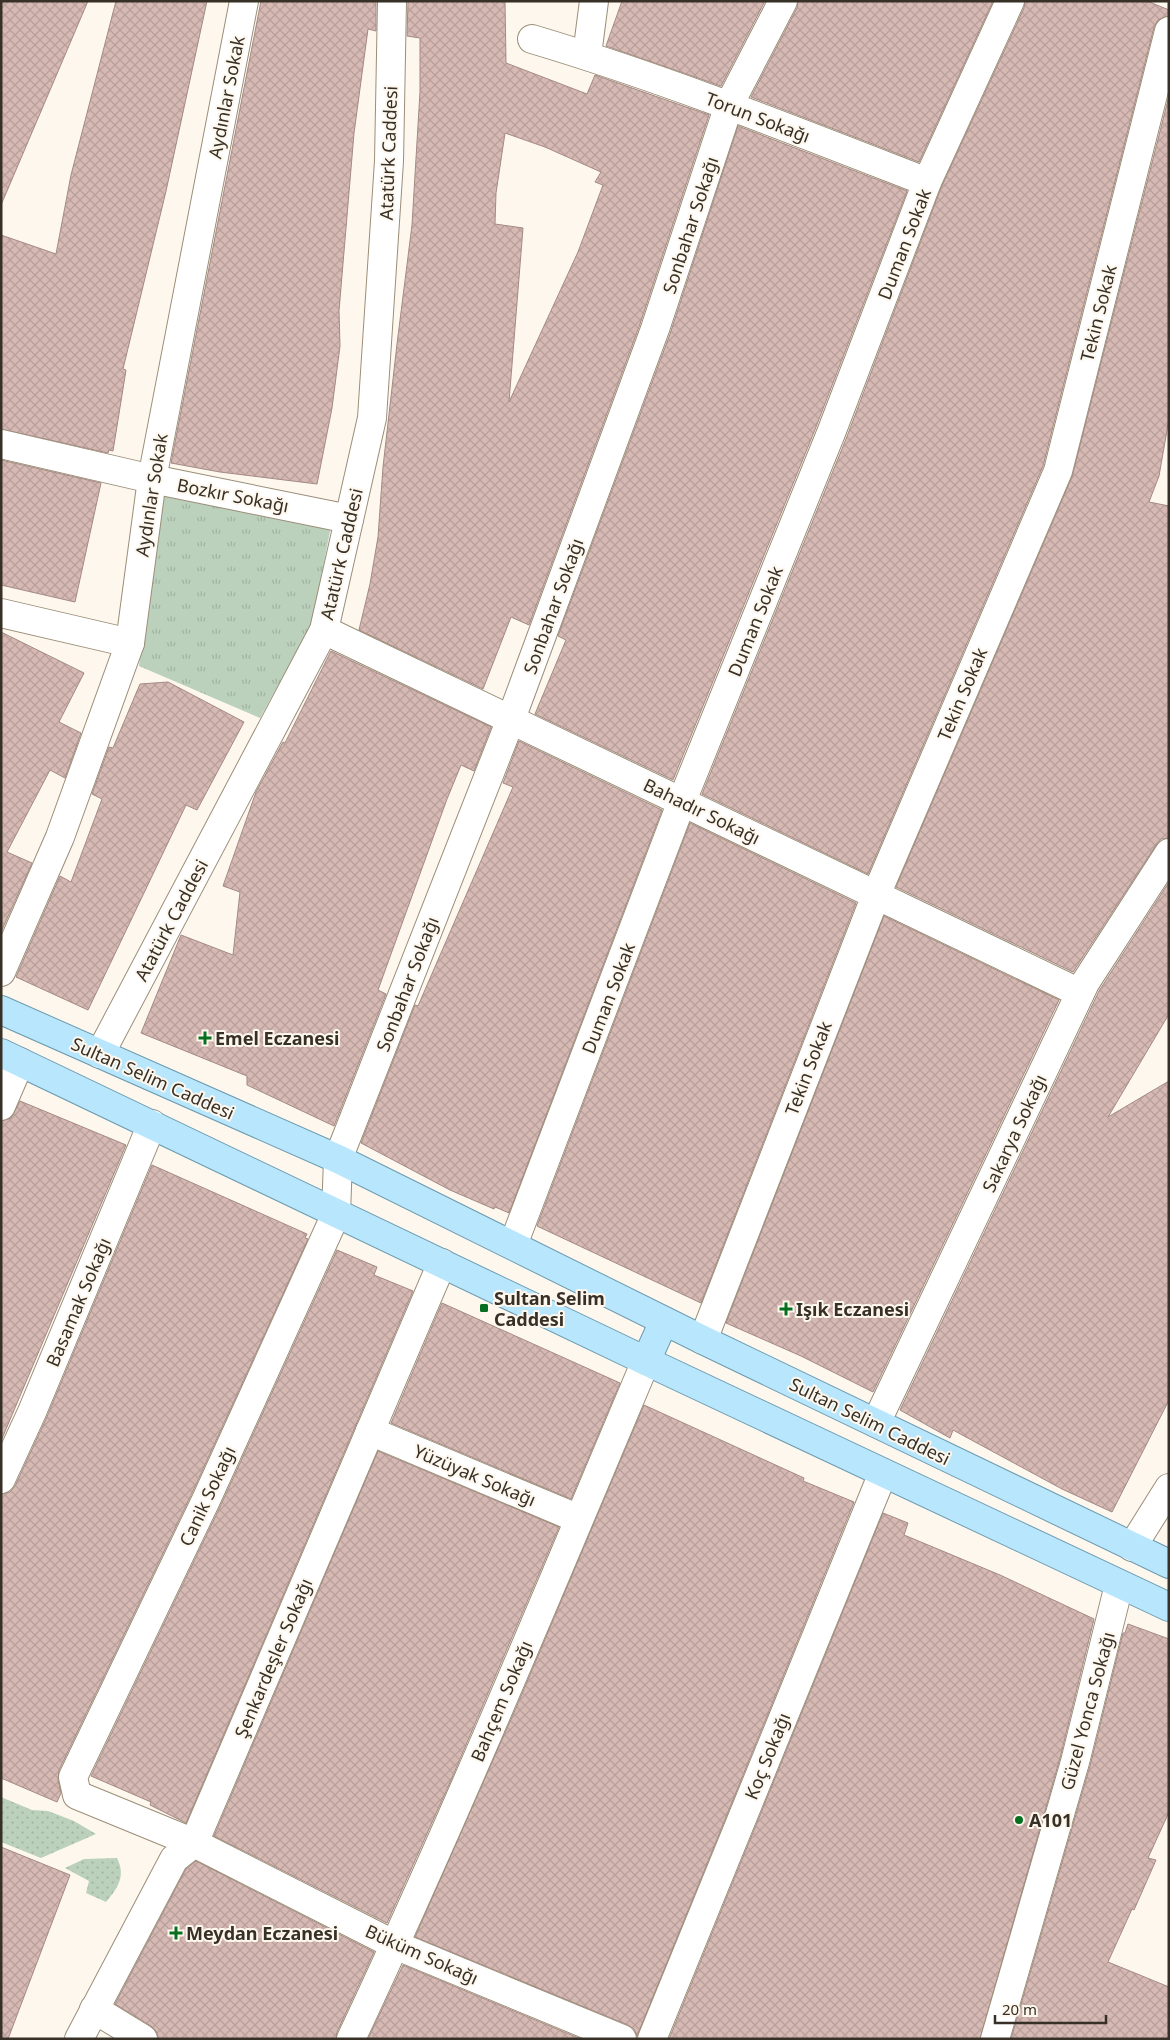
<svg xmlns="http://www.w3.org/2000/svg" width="1170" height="2040" font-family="'Noto Sans',sans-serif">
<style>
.grass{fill:url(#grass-dots)}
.park{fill:url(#park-tufts)}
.building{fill:url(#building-cross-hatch);stroke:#a48984;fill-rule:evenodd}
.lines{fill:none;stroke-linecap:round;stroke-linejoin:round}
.minor-casing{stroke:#9b8e78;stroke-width:30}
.major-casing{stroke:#6c9bb0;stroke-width:30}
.minor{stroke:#fff;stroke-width:28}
.major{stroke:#b8e6fc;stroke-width:28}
.poi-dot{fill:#076f1f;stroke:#fdf7ee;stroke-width:2}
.labels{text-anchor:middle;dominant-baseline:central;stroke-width:4;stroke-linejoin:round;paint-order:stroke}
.street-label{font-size:18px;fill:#363027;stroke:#fdf7ee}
.poi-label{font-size:18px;font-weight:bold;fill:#363027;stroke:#fdf7ee;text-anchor:start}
</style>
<defs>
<pattern id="grass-dots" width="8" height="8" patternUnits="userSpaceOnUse" patternTransform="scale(1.25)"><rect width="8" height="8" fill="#bbd1bc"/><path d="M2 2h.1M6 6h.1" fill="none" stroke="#a1b4a2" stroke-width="1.8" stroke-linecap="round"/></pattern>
<pattern id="park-tufts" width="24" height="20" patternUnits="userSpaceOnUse" patternTransform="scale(1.25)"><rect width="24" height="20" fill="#bbd1bc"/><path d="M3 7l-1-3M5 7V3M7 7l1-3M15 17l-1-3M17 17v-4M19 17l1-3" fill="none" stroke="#a1b4a2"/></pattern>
<pattern id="building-cross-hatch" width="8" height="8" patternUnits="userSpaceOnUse" patternTransform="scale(1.25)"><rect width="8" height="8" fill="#d7b9b4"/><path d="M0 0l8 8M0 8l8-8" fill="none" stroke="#b99f9b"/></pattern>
</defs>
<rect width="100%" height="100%" fill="#fdf7ee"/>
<g class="grass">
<polygon points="1,1797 32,1810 48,1811 74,1821 96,1834 41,1858 1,1842"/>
<path d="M117 1858C126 1876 118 1888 106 1902L86 1893 89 1881 65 1868 84 1859Z"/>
</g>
<polygon class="park" points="160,491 331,526 312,624 260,718 139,666"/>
<g class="building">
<polygon points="1,1 88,1 1,205"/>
<polygon points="116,1 207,1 166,191 123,369 126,370 113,451 109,450 108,453 1,429 1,235 56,254 71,175"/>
<polygon points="261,1 376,1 376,31 368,29 354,133 339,311 340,346 332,408 317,484 220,472 171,463"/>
<path d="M408 1H505L506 63 587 94 595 75 709 115 640 324 529 625 511 617 483 689 359 630 370 584 378 537 383 467 397 344 412 225 420 92V38L407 36ZM505 133 545 147 601 172 595 182 603 185 578 252 509 402 523 228 495 224 496 193Z"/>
<polygon points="622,1 765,1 721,86 606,46"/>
<polygon points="798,1 993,1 919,162 751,97 797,8"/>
<polygon points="1025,1 1147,1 1169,10 1169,16 1158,20 1154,27 1043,466 868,874 702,794 846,439 941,188 1024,8"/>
<polygon points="1169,96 1169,419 1159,476 1149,502 1169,506 1169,838 1161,839 1156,845 1073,972 896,887 1072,477"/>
<polygon points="738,126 907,191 816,427 673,780 535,714 566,640 558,636 670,334"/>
<polygon points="1,460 101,483 75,602 1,585"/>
<polygon points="1,632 84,673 59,722 81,733 65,778 50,770 7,852 32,863 1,932"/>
<polygon points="331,651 491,727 474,771 461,765 447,799 378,990 386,994 334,1126 247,1085 247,1076 141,1033 181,935 233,955 240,892 223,886 256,792 283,742 285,743"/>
<polygon points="168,682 244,722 197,810 186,805 88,1010 16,977 60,876 71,882 102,799 92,794 109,747 113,748 140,684"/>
<polygon points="519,741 662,810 509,1213 495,1207 494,1209 450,1190 361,1143 415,1005 418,1006 513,787 503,783"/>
<polygon points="690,823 856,903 701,1303 537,1226"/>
<polygon points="1169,882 1169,1014 1108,1117 1169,1081 1169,1400 1112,1512 1062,1489 953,1430 950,1438 900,1410 1099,991"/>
<polygon points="884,916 1059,1000 873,1392 801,1356 726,1323"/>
<polygon points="20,1101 126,1145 1,1441 1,1121 11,1118"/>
<polygon points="152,1165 307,1234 305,1238 308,1239 192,1493 59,1770 58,1780 61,1793 57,1802 1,1778 1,1494 10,1492 15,1486 46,1419"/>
<polygon points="337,1250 377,1267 374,1275 413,1291 186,1823 150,1805 151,1802 91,1776 220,1507"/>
<polygon points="442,1303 620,1383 571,1499 391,1423"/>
<polygon points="644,1405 804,1478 803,1481 854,1502 637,2036 634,2029 628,2025 415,1937 516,1708"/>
<polygon points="378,1451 559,1527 451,1780 387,1923 214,1836"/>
<polygon points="883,1513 908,1523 904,1535 1000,1575 1094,1619 1060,1758 980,2039 669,2039"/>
<polygon points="1128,1624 1169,1639 1169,1812 1148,1858 1156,1860 1134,1910 1132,1909 1108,1962 1169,1987 1169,2039 1011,2039 1090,1766 1123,1633 1125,1633"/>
<polygon points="1,1847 70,1875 8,2039 1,2039"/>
<polygon points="196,1861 374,1952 337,2032 336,2039 159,2039 156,2031 151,2026 115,2004 186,1869"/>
<polygon points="403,1965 581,2039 368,2039"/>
</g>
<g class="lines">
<g class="minor-casing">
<g id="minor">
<path d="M532 39C666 79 796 131 927 182"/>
<polyline points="587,55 594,1"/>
<polyline points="1,444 152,479 349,519"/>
<polyline points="1,613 130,643"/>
<polyline points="324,630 1080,993"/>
<polyline points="1,972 60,837 130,643 152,479 244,1"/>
<polyline points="100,1054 324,630 372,418 389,161 392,1"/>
<polyline points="1,1106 20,1062"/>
<polyline points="513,1245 682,801 831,433 927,182 1010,1"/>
<polyline points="703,1340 876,895 1058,471 1169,31"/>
<polyline points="876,1423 1085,983 1169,853"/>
<polyline points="370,1431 579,1519"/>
<polyline points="1,1479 32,1412 152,1124"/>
<polyline points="1132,1547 1169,1488"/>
<polyline points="94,2009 143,2039"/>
<polyline points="79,2039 174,1859 194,1843 442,1263"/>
<path d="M351 2039C456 1816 550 1588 646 1361"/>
<polyline points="622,2039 395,1945 194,1843 77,1795 73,1777 206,1500 336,1214 338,1159 511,719 655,329 729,105 783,1"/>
<polyline points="652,2039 883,1473"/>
<polyline points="995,2039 1075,1762 1119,1585"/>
</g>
</g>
<g class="major-casing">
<g id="major">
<polyline points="1,1010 338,1159 703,1340 1169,1564"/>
<polyline points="1,1053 646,1361 1169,1607"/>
<polyline points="646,1361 664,1321"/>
</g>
</g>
<use href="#minor" class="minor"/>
<use href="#major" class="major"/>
</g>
<g class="poi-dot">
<path d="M202.5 1030.5h5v5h5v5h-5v5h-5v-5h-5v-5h5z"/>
<rect x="479" y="1303" width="10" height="10" rx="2.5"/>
<path d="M783.5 1301.5h5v5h5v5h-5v5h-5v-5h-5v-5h5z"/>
<circle cx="1019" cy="1820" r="5"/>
<path d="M173.5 1925.5h5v5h5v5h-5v5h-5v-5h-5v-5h5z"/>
</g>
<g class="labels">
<g class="street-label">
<text transform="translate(226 97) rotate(-79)">Aydınlar Sokak</text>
<text transform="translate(758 117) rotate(21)">Torun Sokağı</text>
<text transform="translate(388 153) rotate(-88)">Atatürk Caddesi</text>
<text transform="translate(690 225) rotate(-72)">Sonbahar Sokağı</text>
<text transform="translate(904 244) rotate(-69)">Duman Sokak</text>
<text transform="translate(1098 313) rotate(-76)">Tekin Sokak</text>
<text transform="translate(151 495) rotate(-81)">Aydınlar Sokak</text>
<text transform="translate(233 495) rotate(11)">Bozkır Sokağı</text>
<text transform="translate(341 554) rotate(-77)">Atatürk Caddesi</text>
<text transform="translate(553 606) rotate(-70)">Sonbahar Sokağı</text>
<text transform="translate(755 621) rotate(-68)">Duman Sokak</text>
<text transform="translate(962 694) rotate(-67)">Tekin Sokak</text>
<text transform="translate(702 811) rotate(26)">Bahadır Sokağı</text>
<text transform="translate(171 920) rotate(-62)">Atatürk Caddesi</text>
<text transform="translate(407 984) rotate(-69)">Sonbahar Sokağı</text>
<text transform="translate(608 998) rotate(-69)">Duman Sokak</text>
<text transform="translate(808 1068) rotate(-69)">Tekin Sokak</text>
<text transform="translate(153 1078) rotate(24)">Sultan Selim Caddesi</text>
<text transform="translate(1014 1133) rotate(-65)">Sakarya Sokağı</text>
<text transform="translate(78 1302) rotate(-67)">Basamak Sokağı</text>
<text transform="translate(870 1421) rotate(26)">Sultan Selim Caddesi</text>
<text transform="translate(475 1475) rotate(23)">Yüzüyak Sokağı</text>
<text transform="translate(207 1496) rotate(-65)">Canik Sokağı</text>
<text transform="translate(273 1658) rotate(-67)">Şenkardeşler Sokağı</text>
<text transform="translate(501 1701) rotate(-67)">Bahçem Sokağı</text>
<text transform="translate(1087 1711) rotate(-75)">Güzel Yonca Sokağı</text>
<text transform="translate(767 1756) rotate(-68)">Koç Sokağı</text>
<text transform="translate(422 1954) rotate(24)">Büküm Sokağı</text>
</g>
<g class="poi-label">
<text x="215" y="1038">Emel Eczanesi</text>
<text x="494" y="1298">Sultan Selim<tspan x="494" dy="21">Caddesi</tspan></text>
<text x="796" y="1309">Işık Eczanesi</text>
<text x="1029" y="1820">A101</text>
<text x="186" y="1933">Meydan Eczanesi</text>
</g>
</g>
<rect width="1170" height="2040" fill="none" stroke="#363027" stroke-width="5"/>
<path d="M995 2015v8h111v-8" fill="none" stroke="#363027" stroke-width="2.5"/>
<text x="1002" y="2015" font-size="15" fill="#363027" stroke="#fdf7ee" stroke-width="4" paint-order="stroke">20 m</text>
</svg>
